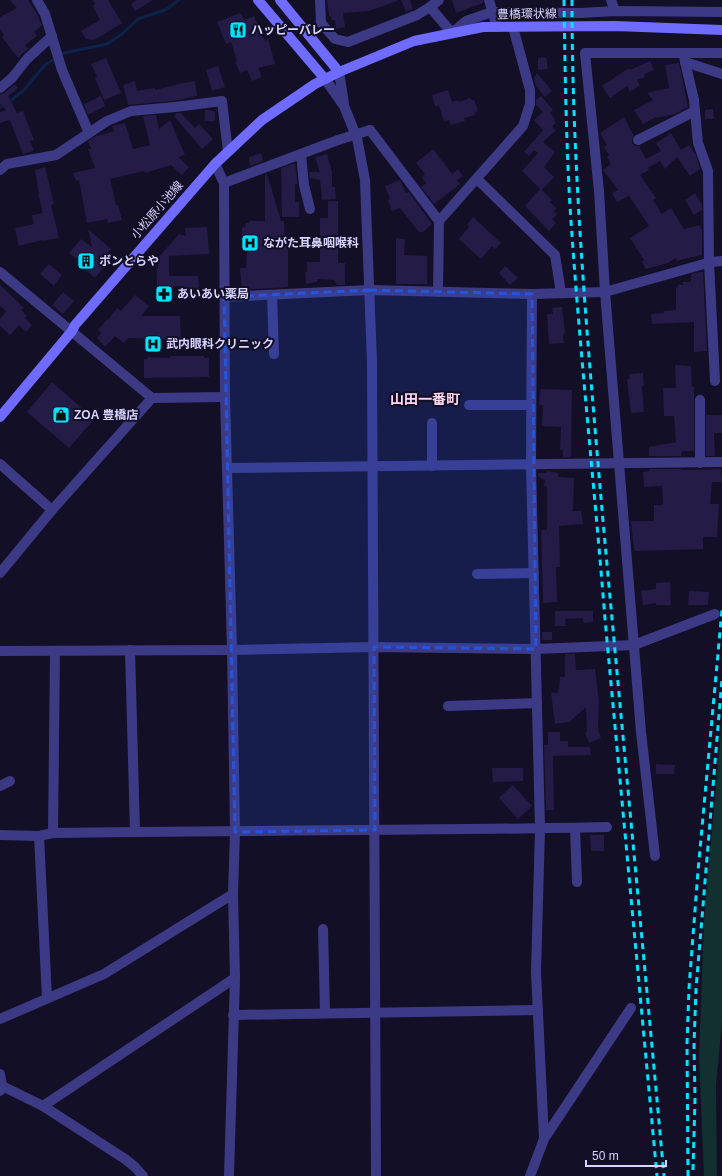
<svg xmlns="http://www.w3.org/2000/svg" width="722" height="1176" font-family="Arial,'Noto Sans JP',sans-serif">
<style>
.green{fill:#12302f}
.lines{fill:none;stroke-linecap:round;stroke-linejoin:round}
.stream{stroke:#0c2248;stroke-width:3}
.building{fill:#241b47}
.minor{stroke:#3d3a85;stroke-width:10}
.tertiary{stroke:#3d3a85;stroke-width:10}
.secondary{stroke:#6f6bff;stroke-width:10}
.rail{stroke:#00e5ff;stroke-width:3;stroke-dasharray:6 5;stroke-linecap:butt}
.minor-bridge{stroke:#3d3a85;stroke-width:10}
.marked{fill:#2655da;fill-opacity:0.2;stroke:#2655da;stroke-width:3;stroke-dasharray:8 5;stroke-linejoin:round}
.labels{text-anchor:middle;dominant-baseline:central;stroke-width:4;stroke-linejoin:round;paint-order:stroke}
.street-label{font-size:12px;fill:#d9d4ff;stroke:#130f26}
.poi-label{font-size:12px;font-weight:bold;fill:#d9d4ff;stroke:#130f26;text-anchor:start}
.quarter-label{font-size:14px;font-weight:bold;fill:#ffd6f0;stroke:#130f26}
</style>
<rect width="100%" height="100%" fill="#130f26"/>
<polygon class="green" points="722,720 722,1022 716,1085 717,1176 704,1176 699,1056 704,920"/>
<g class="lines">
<polyline class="stream" points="0,107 9,102 24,90 45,65 64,53 107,44 122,34 138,19 165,10 179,0"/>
</g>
<g class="building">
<polygon points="10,0 28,0 39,17 38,17 42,25 34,32 37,36 25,45 28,49 18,58 2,37 4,35 0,29 0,17 17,8"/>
<polygon points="93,0 108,0 122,23 94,40 86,39 81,31 100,20 93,6 95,4"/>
<polygon points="137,0 153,0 135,11 131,4"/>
<polygon points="327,0 397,0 397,1 369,11 343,13 345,27 336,29 335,20 332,20 331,16 329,16"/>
<polygon points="401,0 410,0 413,9 406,12"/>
<polygon points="452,0 483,0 483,3 456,13"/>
<polygon points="240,13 245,20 254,16 263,38 264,38 265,41 268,39 275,64 258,68 262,77 252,81 247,70 240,73 235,62 237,61 231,42 226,44 217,22"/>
<polygon points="546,57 548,69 538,70 538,58"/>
<polygon points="106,58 121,93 104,100 95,78 97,76 91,64"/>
<polygon points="650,61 654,70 644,74 645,77 637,80 640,85 630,92 627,86 610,98 602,86 629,68 630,70"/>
<polygon points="679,63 688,107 675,114 657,118 656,117 643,124 634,110 653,100 647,93 669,88 665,65"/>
<polygon points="218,66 225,87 212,91 206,70"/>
<polygon points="537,73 552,91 545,97 536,86 534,78"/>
<polygon points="135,81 137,91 155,88 155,90 183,83 195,81 197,96 174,101 128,105 123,85"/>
<polygon points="15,84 18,88 8,96 17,113 23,111 34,140 30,141 34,151 23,154 10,120 0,123 0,112 6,110 0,103 0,94 4,93"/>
<polygon points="448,90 452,102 458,100 459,102 470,98 471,100 474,100 478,111 474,113 475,115 464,118 465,121 451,125 449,120 444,121 439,106 435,106 432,95"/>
<polygon points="101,96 105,106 88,115 84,104"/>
<polygon points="541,96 553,110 550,113 555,119 554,120 556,123 552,126 556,130 543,142 555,152 544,167 554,177 542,190 552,200 550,202 557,209 554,211 557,215 552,219 556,223 549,231 525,206 540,189 522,171 538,153 534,150 529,156 524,152 543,130 534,120 543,112 536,105 536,100"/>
<polygon points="713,109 714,119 705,119 705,110"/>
<polygon points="205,110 210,110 215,112 215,121 205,121"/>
<polygon points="177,113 181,113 195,128 199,124 213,139 202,149 174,116"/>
<polygon points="156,115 159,129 170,120 185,155 178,157 189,167 182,175 171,165 145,173 144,171 110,179 116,205 118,205 122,220 108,223 107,219 87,223 79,180 76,181 73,173 95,168 88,149 91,149 88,141 94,137 114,131 112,126 125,123 133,149 150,145 143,116"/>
<polygon points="624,117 634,136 632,139 632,143 635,146 639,146 646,159 661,151 656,143 671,133 681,150 689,145 696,155 700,169 690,176 677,157 665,169 660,161 648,168 649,170 640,175 656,198 653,200 662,214 671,208 684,229 700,225 702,231 702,255 676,261 676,258 668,263 646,269 642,262 644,260 630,238 649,226 629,196 617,202 612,193 618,190 603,170 611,164 607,157 609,155 604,147 607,145 600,133"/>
<polygon points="433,149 452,174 458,169 463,176 457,180 460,184 434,204 421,187 426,183 422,177 425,174 416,163"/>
<polygon points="261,153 263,161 250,166 249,157"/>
<polygon points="327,154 332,172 332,187 335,187 336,199 322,200 320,180 310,178 309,172 320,172 315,157"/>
<polygon points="292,164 295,164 297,180 297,184 295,184 295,202 299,202 299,217 282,217 281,168"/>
<polygon points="45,167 54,204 51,205 59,238 42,241 42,240 19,246 15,228 34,224 32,215 43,213 38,194 39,194 35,170"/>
<polygon points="267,174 281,221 284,221 285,245 288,245 288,287 242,290 240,268 246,268 247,250 242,250 242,228 245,227 246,223 249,223 249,221 265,221 265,175"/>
<polygon points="400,180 406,193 409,192 432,224 423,232 419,232 400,208 392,211 388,200 390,199 385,186"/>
<polygon points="695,193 702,205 702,210 694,215 685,200"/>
<polygon points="328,201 338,201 338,263 345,263 345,285 337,285 334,280 317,279 317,282 306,284 305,272 307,272 307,262 320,262 320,218 328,218"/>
<polygon points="473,217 501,243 495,249 492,246 481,259 459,239 469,227 467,225"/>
<polygon points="207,227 209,254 169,256 169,276 198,276 199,288 181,288 181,286 157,287 157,269 158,269 158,258 179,234 186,236 185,228"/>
<polygon points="88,229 111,249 98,264 103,268 95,278 76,262 78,260 69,253 81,239 92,247"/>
<polygon points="396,238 405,239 404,255 427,256 427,284 396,284"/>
<polygon points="49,264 62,275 54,286 40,274"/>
<polygon points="505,266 518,278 510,285 499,273"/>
<polygon points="699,272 703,272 707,351 694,352 694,322 652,324 651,314 664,313 663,311 676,310 676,288 678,287 678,284 683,285 683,282 691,282 691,274"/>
<polygon points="0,285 24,308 21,310 27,316 25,318 32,325 26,332 19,325 10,335 0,326 0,319 6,311 0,306"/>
<polygon points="63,292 74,301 63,314 52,305"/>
<polygon points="135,295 149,306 141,316 180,316 181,340 128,338 124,343 115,336 105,347 97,338 101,333 98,330 107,319 108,320 117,308 121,311"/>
<polygon points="562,307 565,333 563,335 564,343 549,344 547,314 553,314 552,308"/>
<polygon points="170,356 204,356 204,358 209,358 209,377 144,378 144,359 147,359 148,357 170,358"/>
<polygon points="675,365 691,366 692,387 694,387 694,451 682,451 681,456 649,456 649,447 676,442 674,416 664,416 663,388 676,388"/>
<polygon points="643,373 644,386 642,386 644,412 631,413 627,379 630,379 629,374"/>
<polygon points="52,382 94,419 69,448 27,412"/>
<polygon points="540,389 572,390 571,457 563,457 563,450 560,450 561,427 542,426 543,405 539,405"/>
<polygon points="706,415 722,415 722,433 714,433 715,456 706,456"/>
<polygon points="649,469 681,469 681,470 721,469 722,482 712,482 710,504 719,504 717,537 703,537 703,549 634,551 631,521 654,521 654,505 663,505 662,486 644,487 643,472 649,471"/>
<polygon points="547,471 558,473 558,477 574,478 573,511 581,511 583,524 559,526 560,567 556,567 557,602 543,603 541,530 547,530 547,486 544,486 545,480 538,477 538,473 547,473"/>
<polygon points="670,582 671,605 656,605 656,603 643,605 641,591 656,589 656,583"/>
<polygon points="689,591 709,592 708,605 688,605"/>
<polygon points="555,611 593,611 593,622 584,623 583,618 565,619 566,626 555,626"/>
<rect x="542" y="632" width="10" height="8"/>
<polygon points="565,654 575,654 576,670 595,669 599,702 598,730 601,738 589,743 585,733 587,732 586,707 569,722 555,724 551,693 558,693 558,690 559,689 560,677 565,677"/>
<polygon points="548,732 560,732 560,741 568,741 568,747 590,747 591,755 553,756 554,810 546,810 544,745 548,745"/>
<polygon points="656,764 675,765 674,774 656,774"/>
<polygon points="492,768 523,768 523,781 493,782"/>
<polygon points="513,785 532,806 518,819 499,798"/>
<polygon points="590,835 604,835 604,851 591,851"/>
</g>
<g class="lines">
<g class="minor">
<polyline points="37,0 45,14 62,70 89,133"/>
<polyline points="320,0 321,23 335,39 348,42 417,15 430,7"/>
<polyline points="439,0 430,7 452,33 466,21 492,12 581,13 615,11 722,12"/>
<polyline points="489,0 497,27"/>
<polyline points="611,0 615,11"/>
<polyline points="684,53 685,62 694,100 698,143 708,171 709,262 715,381"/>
<polyline points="685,62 722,74"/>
<polyline points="0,88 12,78 27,59 52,36"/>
<polyline points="370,130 439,221 523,126 530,104 530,90 513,27"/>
<polyline points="638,140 695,111"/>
<polyline points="301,154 304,185 310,209"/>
<polyline points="215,164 224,183 225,397 232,650 235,832 233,894 235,978 229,1176"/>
<polyline points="0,170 7,164 56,155 107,121 131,111 175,107 222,101 228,152"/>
<polyline points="477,179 555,255 561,293"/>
<polyline points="224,183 338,140"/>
<polyline points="0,272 152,398"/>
<polyline points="438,292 439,221"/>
<polyline points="532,294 531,465 540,829 536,972 544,1139"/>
<polyline points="272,295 274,354"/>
<polyline points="224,297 369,290 532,294 605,292 711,262 722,261"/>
<polyline points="700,400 700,463"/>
<polyline points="469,405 531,405"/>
<polyline points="0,464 52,510"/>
<polyline points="432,466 432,423"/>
<polyline points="227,468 722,462"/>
<polyline points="0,573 52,510 152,398 225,397"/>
<polyline points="477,574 534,573"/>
<polyline points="130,650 135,832"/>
<polyline points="0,651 232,650 374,647 536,649 634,645 715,614"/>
<polyline points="448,706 537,703"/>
<polyline points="0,786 10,781"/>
<polyline points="575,828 577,882"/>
<polyline points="53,833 55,651"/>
<path d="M0 835 39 836 53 833C237 830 422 831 607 827"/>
<polyline points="39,836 47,998"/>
<polyline points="655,856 641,732 605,292 599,191 585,53 722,53"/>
<polyline points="323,929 325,1013"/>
<polyline points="233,1015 538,1010"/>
<polyline points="0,1019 104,974 233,894"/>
<polyline points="0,1074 2,1086 0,1091"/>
<polyline points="2,1086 43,1106 125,1159 135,1167 143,1176"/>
<polyline points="43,1106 235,978"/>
<polyline points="530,1176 544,1139 631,1008"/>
</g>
<g class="tertiary">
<polyline points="339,72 344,104"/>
<polyline points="325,79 344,106 357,138 365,180 372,362 376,1176"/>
</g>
<g class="secondary">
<polyline points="258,0 325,79"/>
<polyline points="280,0 339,72"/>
<polyline points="0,417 72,331 75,325 215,164 262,120 315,84 339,72 414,41 483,27 615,26 722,30"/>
</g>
<g class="rail">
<path d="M564 0C565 69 566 137 570 206 579 344 594 481 605 619L657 1176"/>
<path d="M572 0C572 174 588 347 603 521 623 739 644 958 664 1176"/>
<polyline points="693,1170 695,1099 694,1044 696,989 722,679"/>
<polyline points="688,1176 687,1044 689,988 698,871 722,610"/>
</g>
<polyline class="minor-bridge" points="338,140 370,130"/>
</g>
<path class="marked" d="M369 290 532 294 536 649 374 647 375 830 235 832 224 297Z"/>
<defs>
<g id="restaurant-square" transform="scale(0.9)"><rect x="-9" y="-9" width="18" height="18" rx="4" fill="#00e5ff" stroke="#130f26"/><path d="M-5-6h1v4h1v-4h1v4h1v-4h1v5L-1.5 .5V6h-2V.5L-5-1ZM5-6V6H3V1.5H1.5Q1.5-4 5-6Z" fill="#111"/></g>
<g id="hospital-square" transform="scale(0.9)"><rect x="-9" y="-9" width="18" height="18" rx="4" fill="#00e5ff" stroke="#130f26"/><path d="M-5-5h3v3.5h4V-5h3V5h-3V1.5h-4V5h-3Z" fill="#111"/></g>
<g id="building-square" transform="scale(0.9)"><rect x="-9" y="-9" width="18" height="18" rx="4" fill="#00e5ff" stroke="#130f26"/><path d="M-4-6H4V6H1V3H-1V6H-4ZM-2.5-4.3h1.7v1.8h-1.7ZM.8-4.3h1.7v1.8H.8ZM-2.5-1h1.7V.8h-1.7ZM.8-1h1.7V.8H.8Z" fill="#111"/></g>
<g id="pharmacy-square" transform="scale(0.9)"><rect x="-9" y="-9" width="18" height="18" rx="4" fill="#00e5ff" stroke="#130f26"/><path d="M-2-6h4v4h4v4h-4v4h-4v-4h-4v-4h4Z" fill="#111"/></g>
<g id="shop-square" transform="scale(0.9)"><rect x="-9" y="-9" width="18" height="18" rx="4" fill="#00e5ff" stroke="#130f26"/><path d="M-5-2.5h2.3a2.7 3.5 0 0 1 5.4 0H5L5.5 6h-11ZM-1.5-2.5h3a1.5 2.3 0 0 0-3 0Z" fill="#111"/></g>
</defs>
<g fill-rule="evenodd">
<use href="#restaurant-square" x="238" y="30"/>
<use href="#hospital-square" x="250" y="243"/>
<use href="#building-square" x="86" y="261"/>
<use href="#pharmacy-square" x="164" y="294"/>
<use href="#hospital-square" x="153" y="344"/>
<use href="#shop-square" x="61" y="415"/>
</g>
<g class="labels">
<g class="street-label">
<text transform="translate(527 14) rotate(-1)">豊橋環状線</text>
<text transform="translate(157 210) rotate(-49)">小松原小池線</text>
</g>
<g class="poi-label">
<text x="251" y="30">ハッピーバレー</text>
<text x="263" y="243">ながた耳鼻咽喉科</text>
<text x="99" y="261">ボンとらや</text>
<text x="177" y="294">あいあい薬局</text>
<text x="166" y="344">武内眼科クリニック</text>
<text x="74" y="415">ZOA 豊橋店</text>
</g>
<g class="quarter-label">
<text x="425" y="399">山田一番町</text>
</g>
</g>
<path d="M586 1160v6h80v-6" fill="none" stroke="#d9d4ff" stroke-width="2"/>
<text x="592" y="1160" font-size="12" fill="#d9d4ff" stroke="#130f26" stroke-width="3" paint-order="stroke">50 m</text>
</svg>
